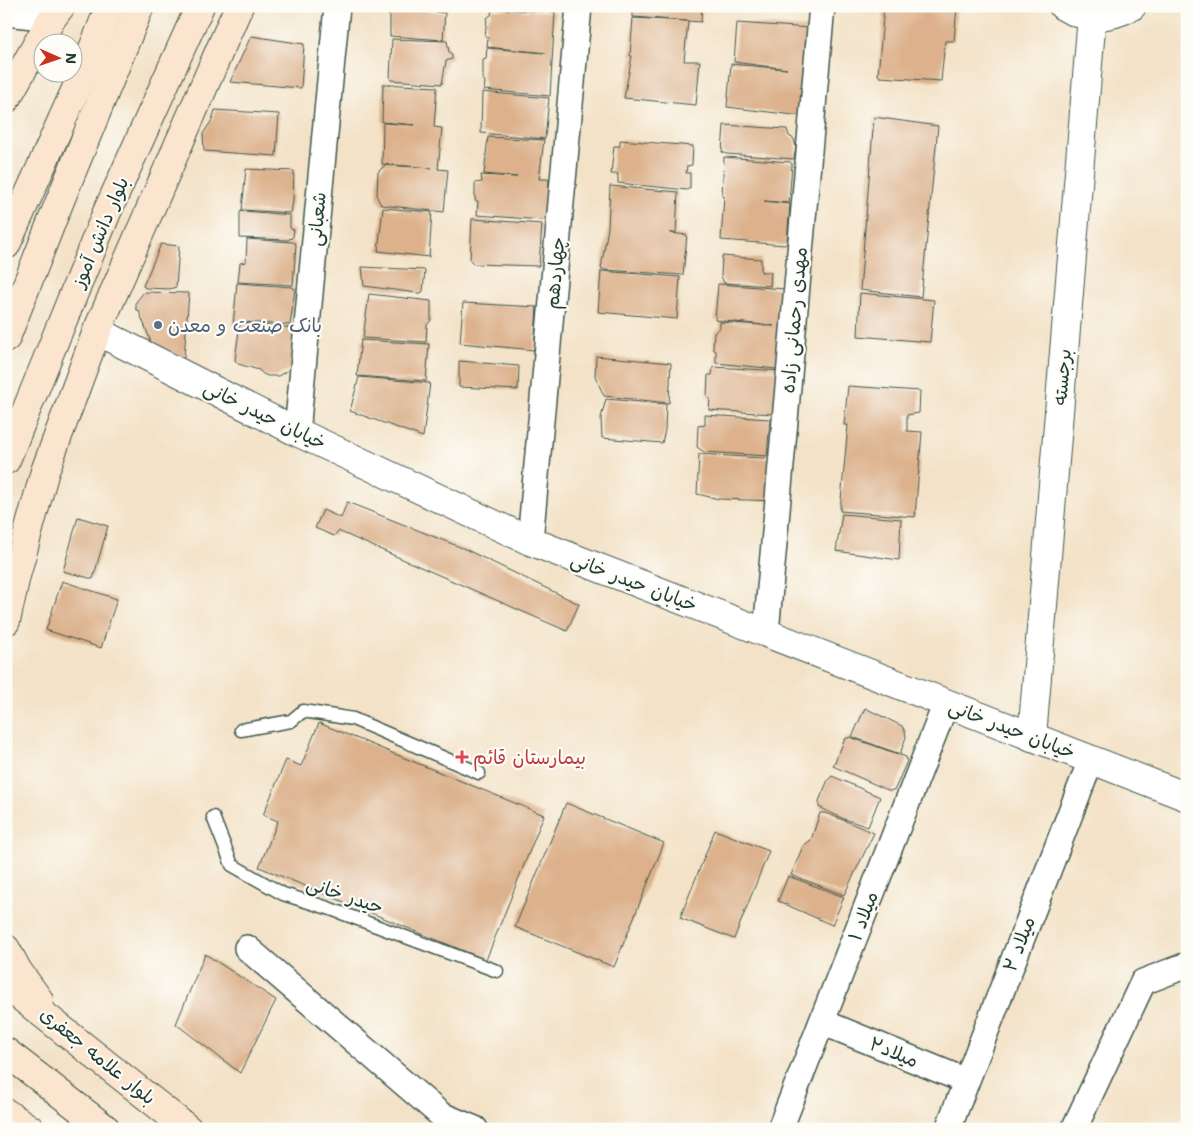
<svg xmlns="http://www.w3.org/2000/svg" width="1193" height="1135" font-family="'Shantell Sans','Playpen Sans Arabic',sans-serif">
<style>
.building{fill:#dcb18b}
.lines{fill:none;stroke-linecap:round;stroke-linejoin:round}
.service-casing{stroke:#3f564a;stroke-width:15}
.minor-casing{stroke:#3f564a;stroke-width:28}
.tertiary-casing{stroke:#3f564a;stroke-width:30}
.secondary-casing{stroke:#3f564a;stroke-width:30}
.service{stroke:#fff;stroke-width:12}
.minor{stroke:#fff;stroke-width:25}
.tertiary{stroke:#fff;stroke-width:28}
.secondary{stroke:#fce5cf;stroke-width:28}
.service-dot{fill:#5c6f8a;stroke:#fdfcf7;stroke-width:2}
.health-dot{fill:#e0444e;stroke:#fdfcf7;stroke-width:2}
.labels{text-anchor:middle;dominant-baseline:central;stroke-width:4.5;stroke-linejoin:round;paint-order:stroke}
.street-label{font-size:19px;fill:#1f3d34;stroke:#fdfcf7}
.service-label{font-size:19px;fill:#4e5e75;stroke:#fdfcf7;text-anchor:start}
.health-label{font-size:19px;fill:#be3a42;stroke:#fdfcf7;text-anchor:start}
</style>
<rect width="100%" height="100%" fill="#fdfcf7"/>
<filter id="ink" filterUnits="userSpaceOnUse"><feTurbulence type="fractalNoise" baseFrequency=".02" numOctaves="2"/><feDisplacementMap in="SourceGraphic" scale="10" xChannelSelector="R" yChannelSelector="G"/><feConvolveMatrix kernelMatrix="1 2 1 2 8 2 1 2 1" color-interpolation-filters="sRGB"/></filter>
<filter id="wash" filterUnits="userSpaceOnUse"><feTurbulence type="fractalNoise" baseFrequency=".0096" numOctaves="4" result="noise"/><feDisplacementMap in="SourceGraphic" scale="20" xChannelSelector="R" yChannelSelector="G"/><feGaussianBlur stdDeviation="1.12" result="paint"/><feColorMatrix in="noise" values="0 0 0 0 0 0 0 0 0 0 0 0 0 0 0 0 0 1.4 0 .05"/><feComposite in="paint" operator="in"/></filter>
<g filter="url(#wash)">
<rect width="100%" height="100%" fill="#f3e2c7"/>
<g id="blocks">
<g class="building">
<polygon points="390,6 445,13 443,40 390,36 390,16 386,13 387,9"/>
<polygon points="416,6 447,6 447,11 416,7"/>
<polygon points="633,6 702,6 701,22 633,17"/>
<polygon points="884,6 957,6 954,41 945,41 941,81 880,77 878,75"/>
<polygon points="492,9 555,12 550,96 484,90 485,82 483,79 483,59 486,58 487,48 546,53 487,47 488,37 485,36 487,18 491,15"/>
<polygon points="633,18 688,21 684,61 700,61 696,105 624,98 632,56 630,56"/>
<polygon points="737,23 810,28 802,116 727,107 731,64 787,69 734,62"/>
<polygon points="251,36 304,44 301,88 230,82"/>
<polygon points="392,39 447,41 449,52 452,54 452,59 446,61 442,84 391,80 390,78"/>
<polygon points="383,84 437,87 434,127 442,128 438,169 448,170 444,212 381,205 377,197 378,172 385,165 432,168 382,164 383,123 415,125 382,122"/>
<polygon points="482,92 549,98 545,139 481,133"/>
<polygon points="215,110 279,114 276,156 204,151 203,134 212,120"/>
<polygon points="874,117 938,126 921,297 860,290"/>
<polygon points="724,125 787,129 789,136 794,139 796,147 794,159 727,154 722,152"/>
<polygon points="488,137 544,140 539,179 548,179 549,181 548,215 543,220 477,215 478,201 475,201 475,183 482,182 481,175 517,177 484,174"/>
<polygon points="620,140 693,146 692,165 687,166 686,173 690,173 690,188 687,190 618,183 618,174 611,174 614,146 620,146"/>
<polygon points="724,157 790,162 792,164 789,203 764,201 790,204 787,243 785,245 721,240 724,196 722,196"/>
<polygon points="246,169 294,171 293,200 291,213 242,210"/>
<polygon points="610,186 678,192 676,233 670,233 687,235 683,275 604,270 601,268 608,228"/>
<polygon points="383,208 432,212 429,257 378,251"/>
<polygon points="244,211 290,215 290,228 294,230 293,237 288,240 240,238 240,212"/>
<polygon points="472,219 542,224 539,266 474,264 470,260"/>
<polygon points="247,239 293,242 296,244 293,285 238,282 240,263 246,262"/>
<polygon points="161,244 179,246 176,287 170,289 145,288 143,286"/>
<polygon points="722,256 761,259 761,272 771,272 770,286 724,283 721,276"/>
<polygon points="362,267 425,270 423,291 421,293 417,293 364,286"/>
<polygon points="601,271 680,277 677,319 598,312"/>
<polygon points="237,283 292,287 295,289 294,297 290,325 241,322 233,326"/>
<polygon points="718,284 785,289 783,325 780,328 785,328 787,370 716,363 716,351 713,349 714,333 720,328 720,322 774,326 715,320"/>
<polygon points="144,292 189,293 184,357 182,360 153,347 139,311 136,309 136,302"/>
<polygon points="860,293 934,300 930,342 858,336"/>
<polygon points="369,294 431,301 431,320 427,325 426,342 363,338"/>
<polygon points="463,303 537,307 534,350 460,343"/>
<polygon points="240,323 295,328 293,362 290,369 278,376 268,376 263,374 259,370 238,364 235,360"/>
<polygon points="361,340 429,344 426,381 357,376"/>
<polygon points="596,356 671,363 669,403 604,396 595,376"/>
<polygon points="459,361 519,366 518,390 459,387"/>
<polygon points="713,367 782,371 774,414 709,410 710,399 707,396 708,375 712,375"/>
<polygon points="359,377 430,383 423,437 350,411"/>
<polygon points="848,386 920,391 919,413 907,415 907,431 922,432 915,517 840,511 848,425 844,425"/>
<polygon points="606,399 666,404 665,430 662,443 602,438 601,418"/>
<polygon points="705,415 770,419 767,456 704,452 697,447 698,426 705,425"/>
<polygon points="699,454 777,459 775,501 719,499 697,494"/>
<polygon points="347,502 465,549 579,604 567,631 338,531 334,536 315,528 323,510 341,518"/>
<polygon points="842,514 901,519 899,560 836,551"/>
<polygon points="78,517 108,526 93,579 63,571"/>
<polygon points="62,581 117,599 101,648 46,630"/>
<polygon points="865,708 902,726 905,731 906,737 900,754 852,737"/>
<polygon points="319,723 544,815 486,960 259,867 278,821 263,815 286,760 301,766"/>
<polygon points="850,737 906,757 907,761 895,789 890,791 833,766 845,739"/>
<polygon points="832,776 880,797 868,827 844,819 819,807 819,801 828,780"/>
<polygon points="566,803 664,843 614,967 515,927"/>
<polygon points="820,813 826,813 874,833 844,895 791,875 803,846 811,840"/>
<polygon points="715,830 769,851 734,939 680,918"/>
<polygon points="788,876 844,897 832,925 778,901"/>
<polygon points="205,954 276,1000 240,1073 176,1024"/>
</g>
</g>
</g>
<g filter="url(#ink)">
<use href="#blocks" fill-opacity="0" stroke="#3f564a" stroke-width="1"/>
<g class="lines">
<g class="service-casing">
<g id="service">
<polyline points="241,730 291,721 303,711 353,719 479,773"/>
<polyline points="213,817 232,865 283,894 328,908 497,971"/>
</g>
</g>
<g class="minor-casing">
<g id="minor">
<polyline points="6,13 52,18"/>
<polyline points="297,432 337,6"/>
<polyline points="530,541 579,6"/>
<polyline points="766,633 822,6"/>
<polyline points="247,948 441,1115 475,1129"/>
<polyline points="822,1022 966,1081"/>
<polyline points="780,1129 946,703"/>
<polyline points="948,1129 1091,760"/>
<polyline points="1074,1129 1143,982 1187,965"/>
</g>
</g>
<g class="tertiary-casing">
<g id="tertiary">
<path d="M1063 6C1085 20 1110 18 1132 6"/>
<polyline points="97,331 297,432 530,541 1187,797"/>
<polyline points="1032,737 1092,16"/>
</g>
</g>
<g class="secondary-casing">
<g id="secondary">
<polyline points="6,99 52,18 61,6"/>
<polyline points="6,245 84,71 110,6"/>
<polyline points="6,338 55,213 140,6"/>
<polyline points="6,460 107,212 200,6"/>
<polyline points="6,621 16,576 45,471 97,331 239,6"/>
<polyline points="6,949 18,971 39,1000"/>
<polyline points="6,985 188,1129"/>
<polyline points="6,1052 106,1129"/>
<polyline points="6,1113 30,1129"/>
</g>
</g>
<use href="#service" class="service"/>
<use href="#minor" class="minor"/>
<use href="#tertiary" class="tertiary"/>
<use href="#secondary" class="secondary"/>
</g>
</g>
<circle class="service-dot" cx="158" cy="325" r="5"/>
<path class="health-dot" d="M459.5 749.5h5v5h5v5h-5v5h-5v-5h-5v-5h5z"/>
<g class="labels">
<g class="street-label">
<text transform="translate(317 219) rotate(-85)">شعبانی</text>
<text transform="translate(100 232) rotate(-67)">بلوار دانش آموز</text>
<text transform="translate(555 273) rotate(-85)">چهاردهم</text>
<text transform="translate(794 320) rotate(-85)">مهدی رحمانی زاده</text>
<text transform="translate(1062 377) rotate(-85)">برجسته</text>
<text transform="translate(265 415) rotate(26)">خیابان حیدر خانی</text>
<text transform="translate(634 582) rotate(21)">خیابان حیدر خانی</text>
<text transform="translate(1012 729) rotate(21)">خیابان حیدر خانی</text>
<text transform="translate(345 895) rotate(19)">حیدر خانی</text>
<text transform="translate(863 916) rotate(-69)">میلاد ۱</text>
<text transform="translate(1019 944) rotate(-69)">میلاد ۲</text>
<text transform="translate(894 1052) rotate(22)">میلاد۲</text>
<text transform="translate(98 1056) rotate(39)">بلوار علامه جعفری</text>
</g>
<g class="service-label">
<text x="168" y="325">بانک صنعت و معدن</text>
</g>
<g class="health-label">
<text x="473" y="757">بیمارستان قائم</text>
</g>
</g>
<rect width="1193" height="1135" fill="none" stroke="#fdfcf7" stroke-width="25"/>
<g transform="translate(58 58) rotate(92)"><circle r="24" fill="#fdfcf7" stroke="#a4b0a9"/>
<path d="M0-4L9 19L0 12L-9 19Z" fill="#c8321e"/>
<text y="-8" font-size="14" font-weight="bold" text-anchor="middle" fill="#1f3d34">N</text>
</g>
</svg>
